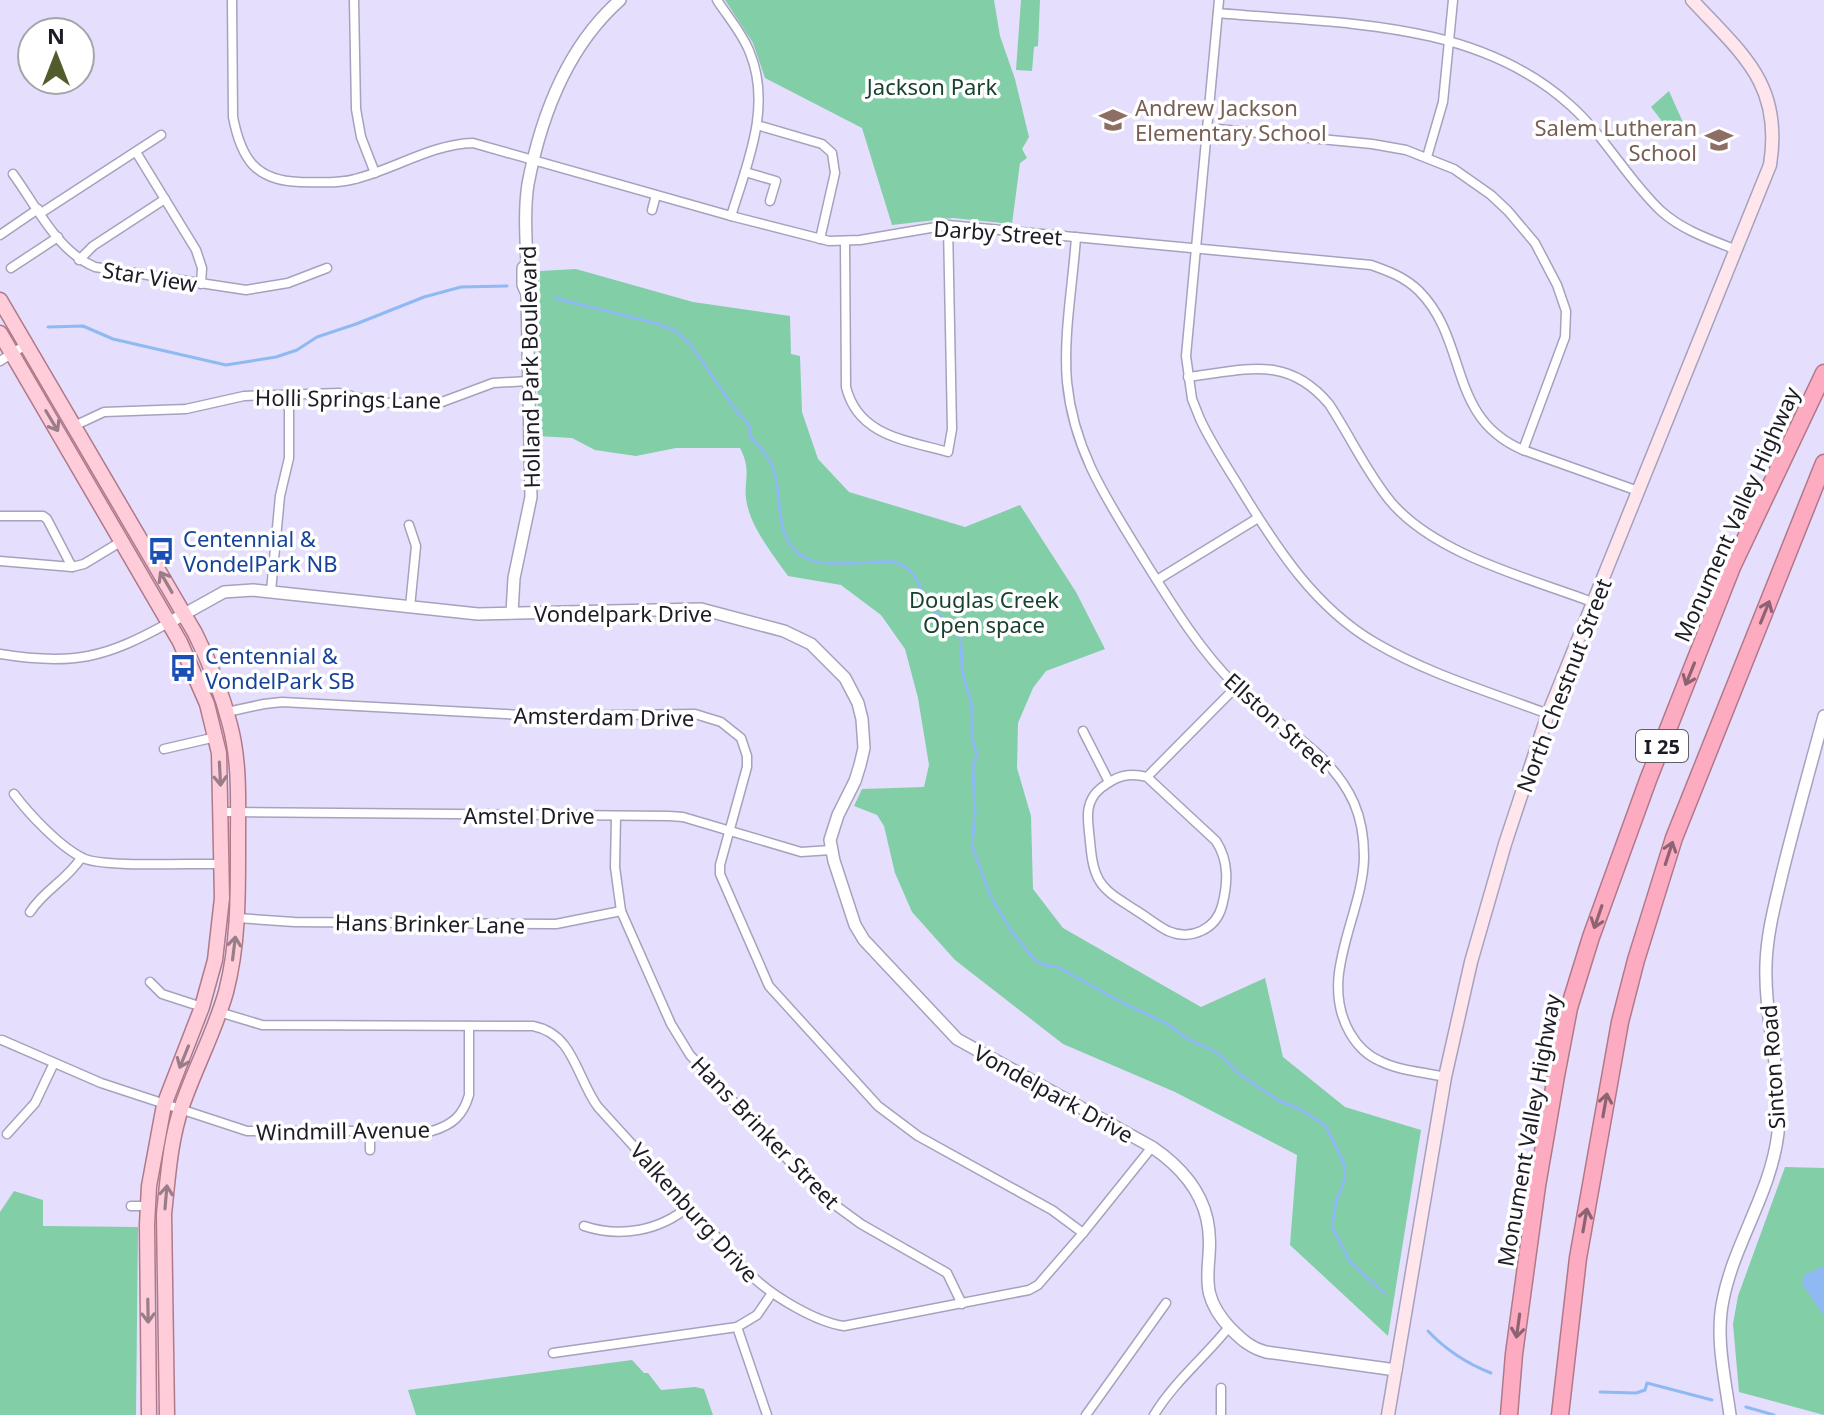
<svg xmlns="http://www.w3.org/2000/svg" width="1824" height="1415" font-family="'Noto Sans',sans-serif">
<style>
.green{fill:#81cea7}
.water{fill:#8fb9f2}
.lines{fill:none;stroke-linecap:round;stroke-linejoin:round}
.stream{stroke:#8fb9f2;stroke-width:3}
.minor-casing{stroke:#a7a1bd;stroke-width:11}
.tertiary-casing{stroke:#a7a1bd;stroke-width:14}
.secondary-casing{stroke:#a7a1bd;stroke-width:15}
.primary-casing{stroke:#af798a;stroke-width:17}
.motorway-casing{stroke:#af798a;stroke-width:19}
.minor{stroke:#fff;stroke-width:8}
.tertiary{stroke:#fff;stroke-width:11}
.secondary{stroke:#fee6ec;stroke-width:12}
.primary{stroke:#fecdd9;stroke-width:14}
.motorway{stroke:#fdabc0;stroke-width:16}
.oneway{stroke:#997d88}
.oneway2{stroke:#8d6372}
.labels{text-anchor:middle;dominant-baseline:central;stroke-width:7;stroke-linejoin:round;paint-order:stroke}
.shield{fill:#fff;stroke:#615f66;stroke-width:2}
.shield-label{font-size:20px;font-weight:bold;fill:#1d1b25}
.park-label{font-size:22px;fill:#18422f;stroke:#fff}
.education-label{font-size:22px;fill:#785e54;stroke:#fff;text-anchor:start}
.street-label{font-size:22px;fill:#1d1b25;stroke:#fff}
.transit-label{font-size:22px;fill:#164399;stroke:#fff;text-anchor:start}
</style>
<rect width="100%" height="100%" fill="#e5dffd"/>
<g class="green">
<polygon points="725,0 994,0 1000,36 1015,79 1029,137 1022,149 1027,158 1020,163 1012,224 953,218 892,225 862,128 765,78 753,43"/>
<polygon points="1021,0 1040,0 1038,46 1034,47 1032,71 1016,70"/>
<polygon points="1669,91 1685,127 1672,134 1651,107"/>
<path d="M576 269 693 302 790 316 791 354 800 356 802 412 818 459 849 492 965 527 1020 505 1076 592 1105 649 1046 671 1033 688 1018 723 1017 768 1031 816 1033 889 1063 928 1201 1007 1265 978 1283 1057 1345 1107 1421 1130 1388 1336 1290 1245 1297 1155 1175 1092 1063 1044 955 960 912 912 895 873 884 826 877 815 854 806 862 789 924 787 929 765 918 698 905 649 881 615 841 585 788 576C774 556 752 529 747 504 742 482 753 473 740 448H676L636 456 595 450 572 438 537 436 540 271Z"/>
<polygon points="1785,1167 1824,1168 1824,1415 1739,1392 1733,1324 1738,1296"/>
<polygon points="14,1191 43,1200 43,1226 138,1227 136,1415 0,1415 0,1212"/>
<polygon points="632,1360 644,1373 648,1373 661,1390 695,1387 704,1389 713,1415 416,1415 408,1390"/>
</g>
<polygon class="water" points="1824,1266 1824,1316 1802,1284 1805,1274"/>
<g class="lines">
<g class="stream">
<path d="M554 298 655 323 676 331 691 345 732 405 750 426V436C758 445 767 454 772 465 785 496 770 542 808 559 829 568 870 560 894 562 917 567 920 591 931 608 938 618 953 620 958 632 963 644 961 656 962 669 964 683 971 696 972 710 973 725 969 740 977 752L973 769 975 813 972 846 990 895 1012 932 1035 960 1044 965 1058 967 1121 1002 1166 1023 1188 1039 1218 1053 1241 1075 1277 1100 1300 1109 1326 1126 1344 1164 1345 1179 1336 1201 1332 1227 1350 1262 1384 1293"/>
<polyline points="48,327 83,326 113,339 226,365 276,357 297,350 317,337 356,324 424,297 461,287 507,286"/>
<path d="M1428 1331C1445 1349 1468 1364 1491 1373"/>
<polyline points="1600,1392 1636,1393 1645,1390 1647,1383 1712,1400"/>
<polyline points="1746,1407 1774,1415"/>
</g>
<g class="minor-casing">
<g id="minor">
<path d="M232 0 233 117C241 158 255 181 300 182 318 182 337 184 355 179 395 169 432 144 473 143L731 216 829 241 860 240 948 225 1371 265C1388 271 1405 277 1419 291 1469 341 1447 418 1523 450L1638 491"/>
<polyline points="354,0 356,109 361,137 375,173"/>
<path d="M717 0C728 17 743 34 750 53 772 107 747 164 731 216"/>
<path d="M1219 0 1186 356 1192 399 1200 419C1212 445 1228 468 1243 493 1278 550 1315 607 1374 642 1428 674 1490 692 1548 714"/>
<path d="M1218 13C1337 24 1475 19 1570 105 1605 136 1627 179 1661 211 1682 230 1711 240 1737 250"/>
<polyline points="757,125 822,144 832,153 835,173 820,239"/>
<polyline points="1207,128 1372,144 1406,150 1454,169 1491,195 1508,211 1535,243 1557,285 1566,311 1565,337 1523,450"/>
<polyline points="136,152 196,250 202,268 201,284"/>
<polyline points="1427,157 1443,102 1453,0"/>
<polyline points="745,172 776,181 770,201"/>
<path d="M13 174C37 207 57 251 95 267L246 290 288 283 327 268"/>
<polyline points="652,210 656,195"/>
<polyline points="41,213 161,135"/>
<polyline points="0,235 38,209"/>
<path d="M1076 237C1073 284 1063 335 1067 382 1074 454 1110 504 1146 563 1173 606 1199 649 1235 685 1275 726 1330 749 1354 803 1361 819 1364 839 1364 857 1363 916 1317 976 1350 1033 1357 1045 1368 1056 1380 1061 1400 1071 1424 1072 1445 1077"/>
<path d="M845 241 846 387C858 436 906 440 948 452L952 429 948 225"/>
<polyline points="79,260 93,246 165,199"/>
<polyline points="11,268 58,237"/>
<polyline points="0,361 27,344"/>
<path d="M1188 377C1245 370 1287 354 1329 404 1350 436 1367 473 1391 502 1436 555 1529 578 1592 602"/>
<polyline points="74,426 104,412 186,409 244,396 339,393 381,403 442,402 493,383 528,381"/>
<polyline points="0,516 43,516 47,519 72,567 0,561"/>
<polyline points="409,525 416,546 410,607"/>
<polyline points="72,567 84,564 122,541"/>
<polyline points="1157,580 1258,518"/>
<polyline points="271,591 280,496 289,458 289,395"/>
<path d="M0 654C73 666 106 658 170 622"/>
<polyline points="227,712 264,704 282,702 542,716 695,714 721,722 741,738 747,756 747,767 720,865 720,874 769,986 878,1106 918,1136 1052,1210 1083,1233"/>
<polyline points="1083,731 1109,782"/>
<polyline points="164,749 216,737"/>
<path d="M1147 777 1216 841C1229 861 1228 883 1222 906 1216 929 1191 941 1168 931 1158 926 1147 917 1137 911 1124 902 1107 894 1099 880 1091 866 1091 848 1089 832 1087 815 1086 800 1101 788 1116 776 1129 772 1147 777L1236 687"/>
<path d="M14 794C29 814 60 847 83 858 102 868 194 863 220 864"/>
<polyline points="221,812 669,816 683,817 801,852 831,850"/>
<polyline points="616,816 615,867 621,911 671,1024 690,1055 820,1194 861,1224 947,1273 962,1304"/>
<path d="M30 912C45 889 66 881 81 858"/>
<polyline points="237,918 294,922 556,924 621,911"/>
<polyline points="150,982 162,994 202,1007"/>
<path d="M219 1012 262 1025 533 1026C574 1034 576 1077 598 1107L753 1277C774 1297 816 1322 844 1326L1029 1290 1038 1285 1083 1233 1152 1147"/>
<path d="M2 1040 101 1083 247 1131H432C452 1125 463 1116 469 1095V1026"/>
<polyline points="7,1134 35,1103 54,1063"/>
<polyline points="370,1150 370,1131"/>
<polyline points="131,1206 147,1206"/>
<path d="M584 1226C620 1238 660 1231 689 1206"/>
<polyline points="737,1327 767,1415"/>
<polyline points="553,1353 737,1327 757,1315 772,1293"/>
<polyline points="1086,1415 1166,1303"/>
<path d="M1154 1415C1174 1382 1205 1357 1229 1327"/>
<polyline points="1221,1415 1221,1388"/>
</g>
</g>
<g class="tertiary-casing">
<g id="tertiary">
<polyline points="527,264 531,269 532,285 527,294"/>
<path d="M512 613 514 578 531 497 527 294 523 285V268L527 264C526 238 524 210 528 184 541 116 567 47 620 0"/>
<path d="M170 622 224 592 253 590 478 614 701 609 784 631 811 644 845 678 858 703 862 719 864 748 860 765 855 781 838 815 830 840 834 861 855 925 864 940 957 1039 1152 1147C1177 1164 1200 1188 1207 1219 1217 1265 1191 1287 1231 1329 1242 1340 1251 1348 1266 1352L1396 1370"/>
<path d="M1730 1415C1725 1378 1715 1337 1723 1300 1734 1243 1771 1193 1778 1133 1783 1076 1764 1021 1766 964 1767 933 1775 904 1782 874 1795 821 1810 768 1824 716"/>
</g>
</g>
<g class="secondary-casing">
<path id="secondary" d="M1388 1415 1445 1077 1471 962 1505 844 1548 714 1770 165C1783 84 1742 54 1692 0"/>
</g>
<g class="primary-casing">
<g id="primary">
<path d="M0 300 195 633C210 663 222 693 230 725 240 762 238 802 238 840 238 891 239 942 226 992 215 1031 195 1068 182 1106 170 1140 168 1178 164 1214L167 1415"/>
<polyline points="0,333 180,642 207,704 219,753 222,898 215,960 202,1007 164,1105 149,1186 147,1225 149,1415"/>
</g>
</g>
<g class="motorway-casing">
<g id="motorway">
<polyline points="1509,1415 1514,1354 1537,1186 1556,1076 1569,1008 1591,937 1648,780 1732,567 1824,373"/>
<polyline points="1560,1415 1578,1258 1620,1022 1636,960 1674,838 1824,463"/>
</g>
</g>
<use href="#minor" class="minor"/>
<use href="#tertiary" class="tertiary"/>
<use href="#secondary" class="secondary"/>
<use href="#primary" class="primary"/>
<use href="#motorway" class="motorway"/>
</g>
<defs><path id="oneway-shaft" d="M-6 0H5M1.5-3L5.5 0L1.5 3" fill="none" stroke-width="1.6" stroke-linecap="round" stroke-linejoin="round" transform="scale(2)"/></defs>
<g class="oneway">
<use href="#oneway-shaft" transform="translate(52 421) rotate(59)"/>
<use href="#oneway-shaft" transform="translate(166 582) rotate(-120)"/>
<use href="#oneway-shaft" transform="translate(220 774) rotate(87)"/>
<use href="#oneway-shaft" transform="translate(234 948) rotate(-83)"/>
<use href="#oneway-shaft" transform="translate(184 1057) rotate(112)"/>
<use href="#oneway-shaft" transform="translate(166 1197) rotate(-85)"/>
<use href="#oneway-shaft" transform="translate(148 1311) rotate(89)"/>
</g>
<g class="oneway2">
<use href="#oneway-shaft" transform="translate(1765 612) rotate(-68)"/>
<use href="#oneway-shaft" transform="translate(1690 674) rotate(112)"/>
<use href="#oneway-shaft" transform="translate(1669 853) rotate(-72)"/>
<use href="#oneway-shaft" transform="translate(1598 917) rotate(109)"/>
<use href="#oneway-shaft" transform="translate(1605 1105) rotate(-80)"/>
<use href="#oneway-shaft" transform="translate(1585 1220) rotate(-80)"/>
<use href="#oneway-shaft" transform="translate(1518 1326) rotate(98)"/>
</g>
<defs>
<g id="school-bare" transform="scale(2.16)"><path d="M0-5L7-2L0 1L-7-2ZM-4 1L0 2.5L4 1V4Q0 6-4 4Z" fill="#8d6e63" stroke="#fff" stroke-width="2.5" paint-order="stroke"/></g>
<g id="bus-bare" transform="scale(2.16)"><path d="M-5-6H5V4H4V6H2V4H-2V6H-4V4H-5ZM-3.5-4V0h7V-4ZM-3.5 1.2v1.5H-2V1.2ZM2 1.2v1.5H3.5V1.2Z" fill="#1a4fb4" stroke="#fff" stroke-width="2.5" paint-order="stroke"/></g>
</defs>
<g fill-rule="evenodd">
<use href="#school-bare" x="1113" y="120"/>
<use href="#school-bare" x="1719" y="140"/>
<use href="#bus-bare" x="161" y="551"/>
<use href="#bus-bare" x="183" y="668"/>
</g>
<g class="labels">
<rect class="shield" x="1636" y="730" width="52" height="32" rx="6"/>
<g class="shield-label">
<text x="1662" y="746">I 25</text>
</g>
<g class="park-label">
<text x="932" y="86">Jackson Park</text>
<text x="984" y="599">Douglas Creek<tspan x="984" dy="25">Open space</tspan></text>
</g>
<g class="education-label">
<text x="1135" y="107">Andrew Jackson<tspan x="1135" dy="25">Elementary School</tspan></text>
<text x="1697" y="127" text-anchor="end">Salem Lutheran<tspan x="1697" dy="25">School</tspan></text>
</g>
<g class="street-label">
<text transform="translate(998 232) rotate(4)">Darby Street</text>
<text transform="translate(150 276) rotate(9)">Star View</text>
<text transform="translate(529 367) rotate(-91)">Holland Park Boulevard</text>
<text transform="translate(348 398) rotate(1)">Holli Springs Lane</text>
<text transform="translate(1736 514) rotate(-66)">Monument Valley Highway</text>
<text x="623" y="613">Vondelpark Drive</text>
<text transform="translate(1563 685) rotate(-69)">North Chestnut Street</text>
<text transform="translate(604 716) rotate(1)">Amsterdam Drive</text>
<text transform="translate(1279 722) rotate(42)">Ellston Street</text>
<text x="529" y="815">Amstel Drive</text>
<text transform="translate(430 923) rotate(1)">Hans Brinker Lane</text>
<text transform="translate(1772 1067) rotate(-94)">Sinton Road</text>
<text transform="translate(1054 1093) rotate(29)">Vondelpark Drive</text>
<text transform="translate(343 1130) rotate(-1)">Windmill Avenue</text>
<text transform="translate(1528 1130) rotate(-80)">Monument Valley Highway</text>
<text transform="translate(766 1132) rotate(46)">Hans Brinker Street</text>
<text transform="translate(695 1212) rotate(48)">Valkenburg Drive</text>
</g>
<g class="transit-label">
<text x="183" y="538">Centennial &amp;<tspan x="183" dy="25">VondelPark NB</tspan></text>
<text x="205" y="655">Centennial &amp;<tspan x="205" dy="25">VondelPark SB</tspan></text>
</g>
</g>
<g transform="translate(56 56)"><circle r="38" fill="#ffffff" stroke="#a5a4a8" stroke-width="2"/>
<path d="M0-6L14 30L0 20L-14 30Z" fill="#515b2b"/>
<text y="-12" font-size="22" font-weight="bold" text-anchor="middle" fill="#1d1b25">N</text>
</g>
</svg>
